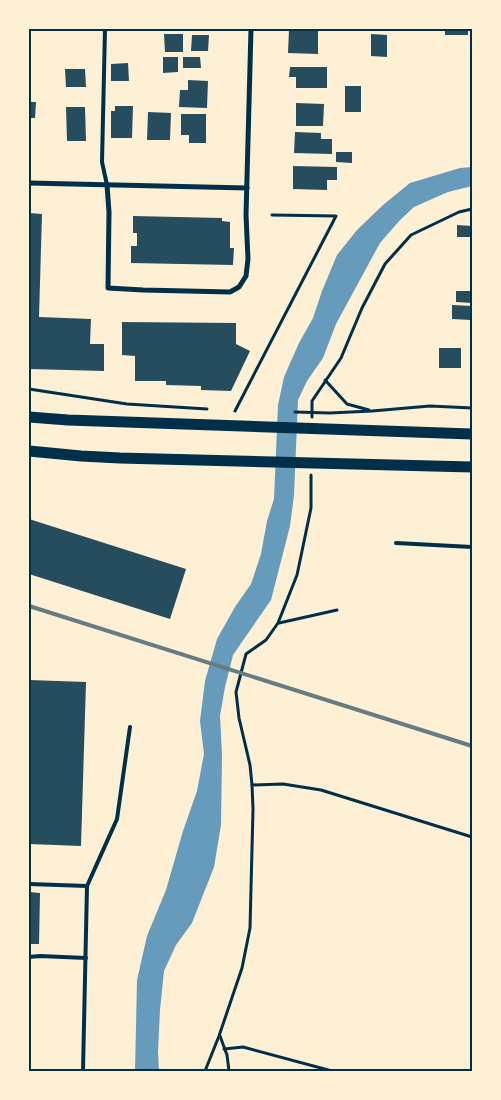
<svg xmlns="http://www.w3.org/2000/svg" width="501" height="1100" font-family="Arial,sans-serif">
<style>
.water{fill:#669bbc}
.building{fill:#264d5e}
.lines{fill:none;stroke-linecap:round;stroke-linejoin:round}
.path{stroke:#003049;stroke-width:3}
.service{stroke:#003049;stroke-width:4}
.minor{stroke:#003049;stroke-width:5}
.primary{stroke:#003049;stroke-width:11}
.rail{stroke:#657d81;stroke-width:4}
.neatline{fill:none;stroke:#003049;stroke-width:2}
</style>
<rect width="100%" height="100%" fill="#fdf0d5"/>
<polygon class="water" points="472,167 472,186 448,192 414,207 400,220 380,243 336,324 323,358 307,381 298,400 294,495 290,526 271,600 233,655 225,687 220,716 222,755 221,825 214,867 192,923 176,945 164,971 160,1010 158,1052 159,1071 135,1071 137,980 147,936 166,890 183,831 197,791 204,754 200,721 205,681 217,639 235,607 251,584 261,554 267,521 274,499 278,405 284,377 299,343 313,318 322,291 337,255 357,230 383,205 410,183 460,168"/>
<g class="building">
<polygon points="289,29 318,29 318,54 288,53"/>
<rect x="445" y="29" width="23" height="6"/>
<polygon points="164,34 183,34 183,52 165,52"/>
<polygon points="371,34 387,35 387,57 371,56"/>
<polygon points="192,35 209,35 208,51 191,51"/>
<polygon points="163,57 178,57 178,72 163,73"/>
<polygon points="183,57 200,57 201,68 183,68"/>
<polygon points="128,63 129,81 111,81 111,64"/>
<polygon points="290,67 327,67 327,88 296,88 296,77 289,77"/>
<polygon points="65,69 85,69 86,87 66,87"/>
<polygon points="188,80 208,81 207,108 179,107 180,90 188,90"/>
<rect x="345" y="86" width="16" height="26"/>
<polygon points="29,102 36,102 35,118 29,118"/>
<polygon points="296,103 324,104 323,126 296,126"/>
<polygon points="115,106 133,106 132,138 111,138 111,111 115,111"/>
<polygon points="66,107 85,107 86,141 67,141"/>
<polygon points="148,112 171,113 170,140 147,140"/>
<polygon points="181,114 206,114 206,143 189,143 189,135 181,135"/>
<polygon points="295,132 321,133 321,139 332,139 332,154 294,153"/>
<polygon points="336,152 352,152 352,163 336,162"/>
<polygon points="293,166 337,167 337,180 327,180 327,190 293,189"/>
<polygon points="29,213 42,214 39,317 91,319 90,344 104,344 104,371 29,369"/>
<polygon points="133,216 222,218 222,221 230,222 230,248 234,248 233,265 131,263 131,246 137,246 137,233 133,233"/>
<polygon points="457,225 472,226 472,237 457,237"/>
<polygon points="456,291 472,291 472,303 456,302"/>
<polygon points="452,305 472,306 471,320 452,319"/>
<polygon points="122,322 236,323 236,344 250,351 231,391 201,390 201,386 166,385 166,381 135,381 135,356 122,355"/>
<rect x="439" y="348" width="22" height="20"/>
<polygon points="29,519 186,569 170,619 29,574"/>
<polygon points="29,680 86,682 81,846 29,844"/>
<polygon points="29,892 40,893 39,944 29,944"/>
</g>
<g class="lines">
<g class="path">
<polyline points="325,380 347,404 369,410"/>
<polyline points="29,389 127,404 207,409"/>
<polyline points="235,411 336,216 272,215"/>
<polyline points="295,412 330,413 372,411 430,406 472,408"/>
<polyline points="312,417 312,401 341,358 362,308 385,264 411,235 459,212 472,209"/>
<polyline points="279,623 337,610"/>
<polyline points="252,785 283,784 321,790 472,837"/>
<polyline points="220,1036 227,1055 229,1071"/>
<polyline points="224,1049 243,1047 332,1071"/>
<polyline points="205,1071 219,1036 242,968 250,928 253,809 252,785 250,765 239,718 236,692 246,654 266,640 278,623 297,575 311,508 311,475"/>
</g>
<g class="service">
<polyline points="105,29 102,162 107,185"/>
<polyline points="396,543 472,547"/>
<polyline points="29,884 87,886"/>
<polyline points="29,957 40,956 86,958"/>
<polyline points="83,1071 87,886 117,819 130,727"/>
</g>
<g class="minor">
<polyline points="29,183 247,188"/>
<polyline points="107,185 109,212 108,288 143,290 230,292 239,287 246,276 248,259 246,215 251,29"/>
</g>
<g class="primary">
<polyline points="29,417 68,420 472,434"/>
<polyline points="29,451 81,456 120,458 472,467"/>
</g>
<polyline class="rail" points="29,606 472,746"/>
</g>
<rect width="501" height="1100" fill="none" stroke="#fdf0d5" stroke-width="60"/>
<rect x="30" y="30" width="441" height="1040" class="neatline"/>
</svg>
